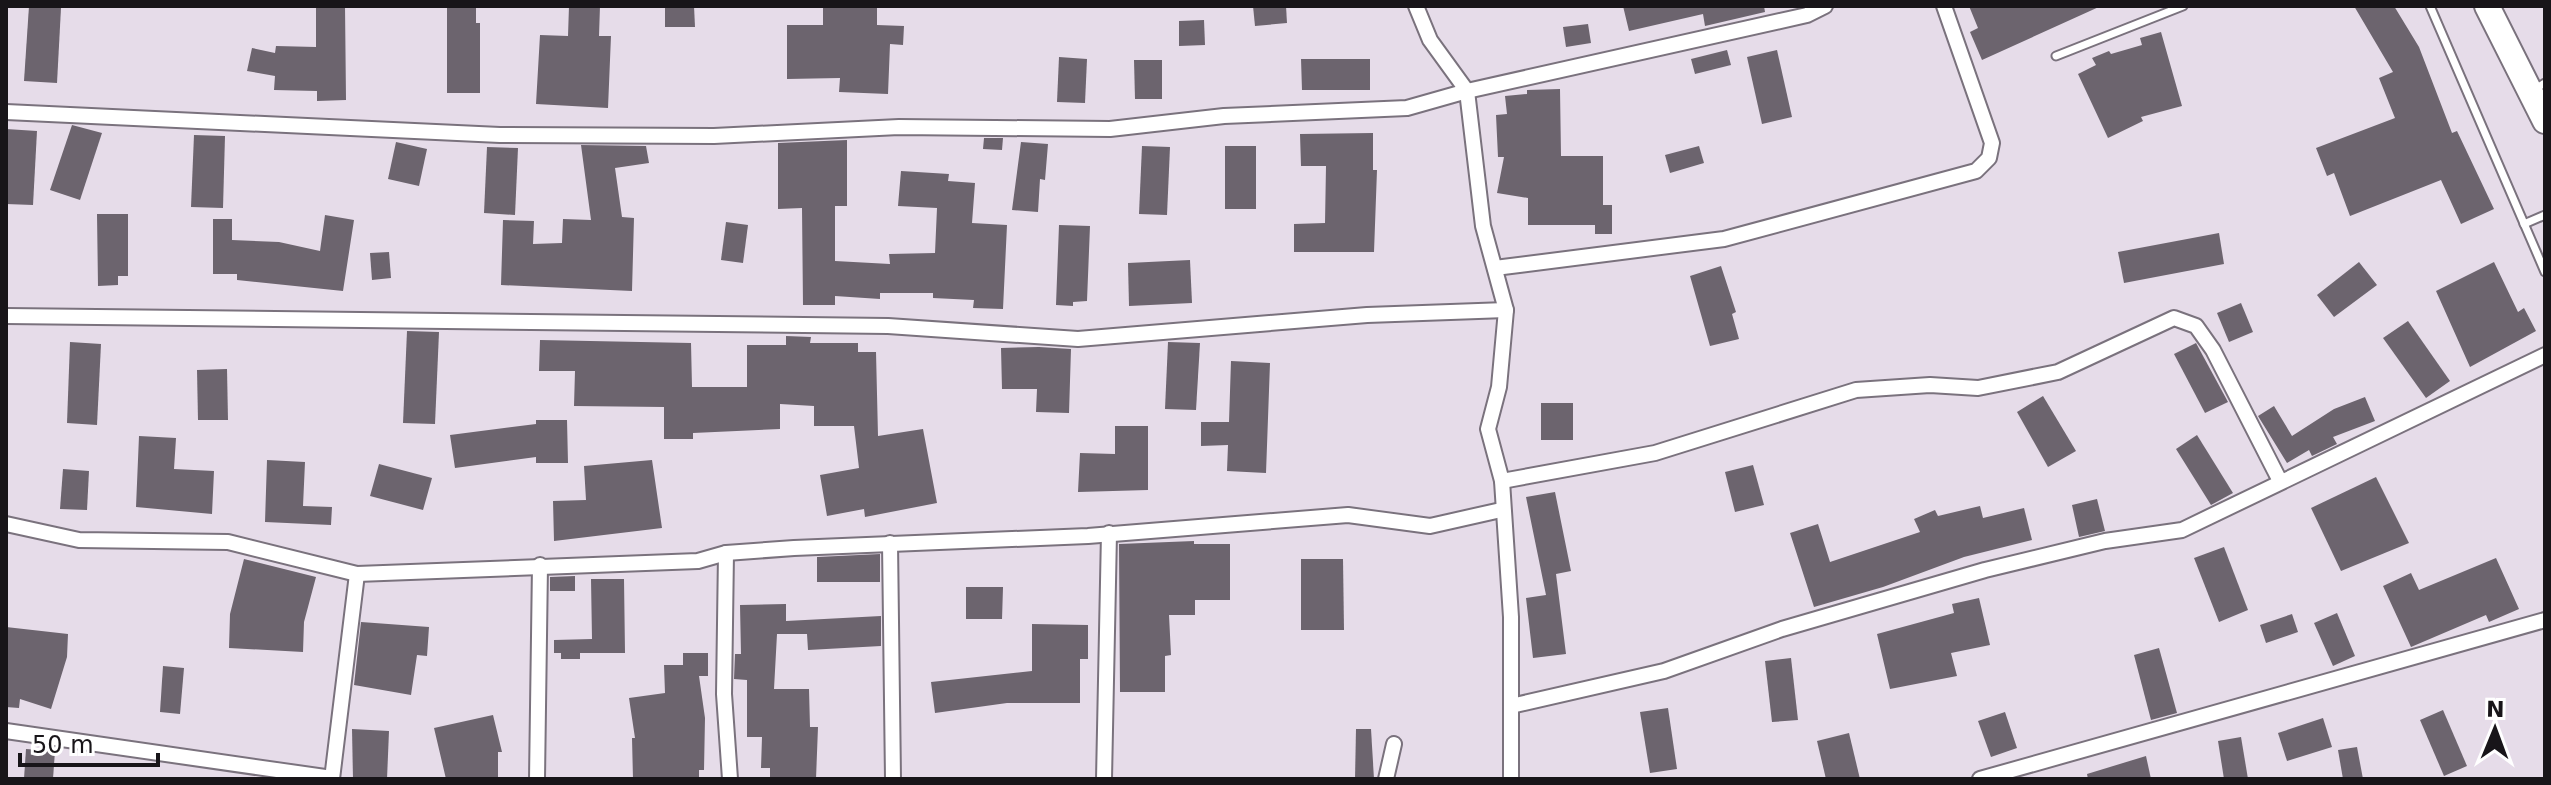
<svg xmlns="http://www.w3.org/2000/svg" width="2551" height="785" font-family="'DejaVu Sans',sans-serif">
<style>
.building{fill:#6c646e}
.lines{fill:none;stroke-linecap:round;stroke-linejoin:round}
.service-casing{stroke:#7a727d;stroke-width:11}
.minor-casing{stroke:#7a727d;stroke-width:18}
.trunk-casing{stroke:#7a727d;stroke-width:28}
.service{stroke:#fff;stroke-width:7}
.minor{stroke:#fff;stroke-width:14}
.trunk{stroke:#fff;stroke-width:24}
</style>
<rect width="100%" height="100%" fill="#e6dce9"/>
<g class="building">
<polygon points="29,6 61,8 57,83 24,81"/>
<polygon points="316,6 345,6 346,100 317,101 317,91 274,90 275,76 247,71 252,48 275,53 276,46 316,47"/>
<polygon points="447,6 476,6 476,23 480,23 480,93 447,93"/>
<polygon points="569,6 600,6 599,36 611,36 608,108 536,104 540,35 568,36"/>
<polygon points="665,6 694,6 695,27 665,27"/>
<polygon points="823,6 877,6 877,25 904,26 903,45 890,44 888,94 839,92 840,78 787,79 787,25 823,25"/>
<polygon points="1253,6 1286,6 1287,23 1255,26"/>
<polygon points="1623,6 1764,6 1765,12 1705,26 1703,14 1629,31"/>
<polygon points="1969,6 2101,6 1982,60 1970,32 1978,28"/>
<polygon points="2354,6 2394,6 2419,47 2452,133 2457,131 2494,209 2461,224 2441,180 2350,216 2334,173 2327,176 2316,148 2395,118 2379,78 2393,72"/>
<polygon points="1204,20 1205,45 1179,46 1179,21"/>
<polygon points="1588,24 1591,43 1566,47 1563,27"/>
<polygon points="2161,32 2182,106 2141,117 2143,121 2108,138 2078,74 2096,65 2092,58 2109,51 2111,54 2142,45 2140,38"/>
<polygon points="1727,50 1731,65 1695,74 1691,59"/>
<polygon points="1777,50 1792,117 1762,124 1747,57"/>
<polygon points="1059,57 1087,59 1085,103 1057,102"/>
<polygon points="1301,59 1370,59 1370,90 1302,90"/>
<polygon points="1134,60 1162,60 1162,99 1135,99"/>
<polygon points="1560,89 1561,156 1603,156 1603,205 1612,205 1612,234 1595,234 1595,225 1528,225 1528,198 1497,193 1504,157 1498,157 1496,115 1507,114 1505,96 1527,94 1527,90"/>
<polygon points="72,125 102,133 80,200 50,190"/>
<polygon points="6,129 37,131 33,205 6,204"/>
<polygon points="1373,133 1373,170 1377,170 1374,252 1294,252 1294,224 1325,223 1326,166 1301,166 1300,134"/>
<polygon points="194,135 225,136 223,208 191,207"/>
<polygon points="984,138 1003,138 1002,150 983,149"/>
<polygon points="847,140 847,206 835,206 835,261 890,264 889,254 935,253 937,208 898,206 901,171 949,174 948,181 975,183 972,223 1007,225 1003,309 973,308 974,300 933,298 933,293 880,293 880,299 835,296 835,305 803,305 802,208 778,209 778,143"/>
<polygon points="396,142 427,149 419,186 388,179"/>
<polygon points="1021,142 1048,144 1045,180 1040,179 1038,212 1012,210"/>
<polygon points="581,145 646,146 649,163 615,168 622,217 634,218 632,291 501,285 503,220 534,221 533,244 562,243 563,219 591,220"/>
<polygon points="1142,146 1170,147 1167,215 1139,214"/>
<rect x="1225" y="146" width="31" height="63"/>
<polygon points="1699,146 1704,163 1670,173 1665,155"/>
<polygon points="487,147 518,148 515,215 484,213"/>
<polygon points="97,214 128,214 128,276 118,276 118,285 98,286"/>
<polygon points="325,215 354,220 343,291 237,280 237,274 213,274 213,219 232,219 232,240 279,242 320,251"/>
<polygon points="726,222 748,225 743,263 721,260"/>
<polygon points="1059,225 1090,226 1087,301 1073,302 1073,306 1056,305"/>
<polygon points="2219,233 2224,264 2124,283 2118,252"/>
<polygon points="389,252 391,278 372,280 370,253"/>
<polygon points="1190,260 1192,303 1129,306 1128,263"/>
<polygon points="2359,262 2377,285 2334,317 2317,295"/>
<polygon points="2494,262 2518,312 2524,308 2536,331 2470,367 2436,291"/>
<polygon points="1721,266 1736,312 1732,314 1739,339 1710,346 1690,276"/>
<polygon points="2241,303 2253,332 2229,342 2217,313"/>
<polygon points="2408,321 2450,381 2426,398 2383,338"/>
<polygon points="407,331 439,332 435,424 403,423"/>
<polygon points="786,336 811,337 810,343 858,343 858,352 876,352 878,436 923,429 937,503 865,517 864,509 827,516 820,475 859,468 854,426 814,426 814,406 780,404 780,429 693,433 693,439 664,439 664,407 574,406 575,371 539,371 540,340 691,343 692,387 747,387 747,345 786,345"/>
<polygon points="70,342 101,344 97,425 67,423"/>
<polygon points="1168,342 1200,343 1196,410 1165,409"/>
<polygon points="2196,343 2228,402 2205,413 2174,354"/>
<polygon points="1039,347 1071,349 1069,413 1036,412 1037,389 1002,389 1001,348"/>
<polygon points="1231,361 1270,363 1266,473 1227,471 1228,445 1201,446 1201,422 1229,422"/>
<polygon points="227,369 228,420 198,420 197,370"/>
<polygon points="2043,396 2076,451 2048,467 2017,412"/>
<polygon points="2365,397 2375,421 2333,437 2337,444 2312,456 2309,450 2287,463 2258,416 2274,406 2292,436 2334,409"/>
<rect x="1541" y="403" width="32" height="37"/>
<polygon points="536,420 567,420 568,463 536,463 536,457 455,468 450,435 536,424"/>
<polygon points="1115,426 1148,426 1148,490 1078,492 1080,453 1115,454"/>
<polygon points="2197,435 2233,493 2211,505 2176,449"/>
<polygon points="139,436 176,438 174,469 214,471 212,514 136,507"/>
<polygon points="267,460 305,462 303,506 332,507 331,525 265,522"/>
<polygon points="652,460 662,528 554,541 553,501 586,500 584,466"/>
<polygon points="379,464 432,478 423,510 370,496"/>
<polygon points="1753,465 1764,505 1735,512 1725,472"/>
<polygon points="63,469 89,471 87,510 60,509"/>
<polygon points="2376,477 2409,543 2341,571 2311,508"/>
<polygon points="1555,492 1571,571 1556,574 1566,654 1533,658 1526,598 1546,595 1526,497"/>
<polygon points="2097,499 2105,531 2079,537 2072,505"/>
<polygon points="1980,506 1983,518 2024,508 2032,540 1964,557 1883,587 1814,607 1790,533 1818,524 1830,562 1920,532 1914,519 1935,510 1938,516"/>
<polygon points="1194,541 1194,544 1230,544 1230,600 1195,600 1195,615 1169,615 1171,655 1165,656 1165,692 1120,692 1119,544"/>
<polygon points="2224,547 2248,610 2219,622 2194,558"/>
<polygon points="880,554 880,582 817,582 817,557"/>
<polygon points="2496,558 2519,609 2489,622 2486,615 2411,647 2383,586 2411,573 2419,590"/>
<polygon points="244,559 316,577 304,622 303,652 229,648 230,614"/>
<polygon points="1301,559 1343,559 1344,630 1301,630"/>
<polygon points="575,576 575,591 550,591 550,577"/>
<polygon points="591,579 624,579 625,653 580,653 580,659 561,659 561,653 554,653 554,640 592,639"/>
<polygon points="966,587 1003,587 1002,619 966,619"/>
<polygon points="1979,598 1990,645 1951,653 1957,676 1890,689 1877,634 1954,613 1952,604"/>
<polygon points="786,604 786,621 881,616 881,646 808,650 807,634 777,634 774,689 809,689 810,727 818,727 816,779 770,779 770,768 761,768 762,737 747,737 747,680 734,679 735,654 741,654 740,605"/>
<polygon points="2337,613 2355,656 2333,666 2314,623"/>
<polygon points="2292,614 2298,632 2266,643 2260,625"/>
<polygon points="361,622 429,627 427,656 417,655 411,695 354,685"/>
<polygon points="1032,624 1088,625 1088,659 1080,659 1080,703 1007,703 935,713 931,682 1032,671"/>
<polygon points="6,627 68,634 67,657 51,709 20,699 19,708 6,707"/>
<polygon points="2159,648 2177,713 2151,720 2134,655"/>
<polygon points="683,653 708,653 708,676 699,676 705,718 704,770 699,770 699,779 633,779 632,738 635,738 629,698 665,693 664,665 683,665"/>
<polygon points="1791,658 1798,720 1772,722 1765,661"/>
<polygon points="163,666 184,668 180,714 160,712"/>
<polygon points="1668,708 1677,769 1650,773 1640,712"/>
<polygon points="2443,710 2467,766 2444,776 2420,720"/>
<polygon points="2005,712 2017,748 1991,757 1978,721"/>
<polygon points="493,715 502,752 498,752 498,779 446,779 434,728"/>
<polygon points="2323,718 2332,747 2287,761 2278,733"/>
<polygon points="352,729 389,731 387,779 353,779"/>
<polygon points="1356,729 1371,729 1374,779 1355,779"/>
<polygon points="1849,733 1860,779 1826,779 1817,741"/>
<polygon points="2241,737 2248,779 2224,779 2218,741"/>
<polygon points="2357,747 2363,779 2343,779 2338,750"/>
<polygon points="26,749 55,751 53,779 24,779"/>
<polygon points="2146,756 2151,779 2088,779 2087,774"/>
</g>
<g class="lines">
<g class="service-casing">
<g id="service">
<polyline points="2430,6 2545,272"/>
<polyline points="2056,56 2183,6"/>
<polyline points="2533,90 2545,83"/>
<polyline points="2524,224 2545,215"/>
</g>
</g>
<g class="minor-casing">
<g id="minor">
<polyline points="1416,6 1430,40 1467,91 1483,226 1506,310 1499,387 1488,429 1502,481 1511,617 1511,779"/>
<polyline points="6,112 500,135 714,136 899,127 1110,129 1224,116 1407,108 1467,91 1807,15 1825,6"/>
<polyline points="1495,268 1724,239 1976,171 1989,158 1992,143 1944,6"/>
<polyline points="6,316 888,326 1078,339 1367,315 1506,310"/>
<polyline points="1502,481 1655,453 1856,390 1930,385 1978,388 2058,372 2174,318 2196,326 2213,350 2280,481"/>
<polyline points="6,524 79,540 228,542 357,574 698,561 726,553 794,548 1088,536 1348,515 1430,526 1501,510"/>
<polyline points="890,543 893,779"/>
<polyline points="726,553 724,694 730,779"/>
<polyline points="1511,706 1664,671 1782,629 1985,570 2105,541 2182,530 2545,355"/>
<polyline points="6,731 332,778"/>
<polyline points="332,779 357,574"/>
<polyline points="537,779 540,565"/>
<polyline points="1104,779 1109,533"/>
<polyline points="1386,779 1394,744"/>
<polyline points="1980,779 2545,620"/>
</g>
</g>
<g class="trunk-casing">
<polyline id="trunk" points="2487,6 2545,121"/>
</g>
<use href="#service" class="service"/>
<use href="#minor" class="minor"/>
<use href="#trunk" class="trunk"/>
</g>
<rect width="2551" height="785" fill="none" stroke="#181519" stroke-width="16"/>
<g transform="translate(2495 729) rotate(1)" stroke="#ffffff" stroke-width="6" paint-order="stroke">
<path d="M0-6L14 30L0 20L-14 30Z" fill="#181519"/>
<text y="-12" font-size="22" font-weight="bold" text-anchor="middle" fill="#181519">N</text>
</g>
<path d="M20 753v12h138v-12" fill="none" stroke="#181519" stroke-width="4"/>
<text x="32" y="753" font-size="24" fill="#181519" stroke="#ffffff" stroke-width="6" paint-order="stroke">50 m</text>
</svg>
